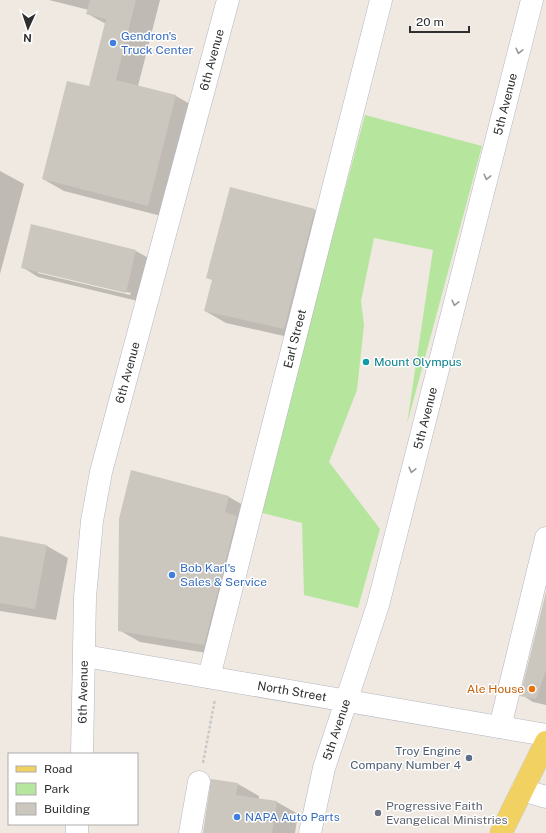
<svg xmlns="http://www.w3.org/2000/svg" width="546" height="833" font-family="'Public Sans',sans-serif">
<style>
.green{fill:#b6e59e}
.shadow{fill:#0003;fill-rule:evenodd}
.building{fill:#cbc7bf}
.lines{fill:none;stroke-linecap:round;stroke-linejoin:round}
.minor-casing{stroke:#b4b7c1;stroke-width:23}
.major-casing{stroke:#c9c9c9;stroke-width:23}
.path{stroke:#c9c9c9;stroke-width:2.5;stroke-dasharray:3 2;stroke-linecap:butt}
.minor{stroke:#fff;stroke-width:22}
.major{stroke:#f2d163;stroke-width:22}
.oneway{stroke:#969696}
.shop-dot{fill:#3f7fe0;stroke:#fff;stroke-width:1.5}
.culture-dot{fill:#0f9aa8;stroke:#fff;stroke-width:1.5}
.food-dot{fill:#e8710a;stroke:#fff;stroke-width:1.5}
.service-dot{fill:#5c6f8a;stroke:#fff;stroke-width:1.5}
.worship-dot{fill:#6b7280;stroke:#fff;stroke-width:1.5}
.labels{text-anchor:middle;dominant-baseline:central;stroke-width:3;stroke-linejoin:round;paint-order:stroke}
.shop-label{font-size:12px;fill:#366cbe;stroke:#fff;text-anchor:start}
.street-label{font-size:12px;fill:#2e2e2e;stroke:#fff}
.culture-label{font-size:12px;fill:#0d838f;stroke:#fff;text-anchor:start}
.food-label{font-size:12px;fill:#c56008;stroke:#fff;text-anchor:end}
.service-label{font-size:12px;fill:#4e5e75;stroke:#fff;text-anchor:end}
.worship-label{font-size:12px;fill:#5b616d;stroke:#fff;text-anchor:start}
</style>
<rect width="100%" height="100%" fill="#efe9e1"/>
<polygon class="green" points="365,115 482,146 407,424 433,250 374,238 361,301 364,325 357,390 329,462 380,529 358,608 304,595 302,523 259,512"/>
<g class="shadow">
<polygon points="49,0 160,0 138,86 176,96 197,108 169,218 64,191 43,179 90,87 106,24 88,14 89,10"/>
<polygon points="0,171 24,184 0,274"/>
<polygon points="315,210 336,222 306,341 226,323 205,311"/>
<path d="M136 251 152 260 142 302 38 277 22 267ZM38 271 131 293 130 295 38 273Z"/>
<polygon points="229,497 250,509 225,656 140,642 119,630"/>
<polygon points="0,537 47,546 68,558 56,620 0,611"/>
<polygon points="546,621 546,705 533,702 522,695"/>
<polygon points="238,784 259,796 259,799 277,802 298,814 295,833 204,833"/>
</g>
<g class="building">
<polygon points="90,0 136,0 116,80 176,95 148,206 42,179 67,81 89,86 106,19 86,14"/>
<polygon points="230,187 315,209 284,329 204,311 212,280 206,278"/>
<polygon points="31,224 136,250 126,293 21,268"/>
<polygon points="131,470 229,496 225,512 237,516 204,645 118,631 119,519"/>
<polygon points="0,536 47,545 35,609 0,603"/>
<polygon points="546,592 546,670 536,699 520,696"/>
<polygon points="211,779 238,783 236,795 277,801 272,833 203,833"/>
</g>
<g class="lines">
<g class="minor-casing">
<g id="minor">
<path id="s1" d="M85 656 546 735"/>
<path id="s2" d="M209 677 381 0"/>
<polyline points="500,727 546,538"/>
<path id="s3" d="M82 754 85 597 92 521 101 472 228 0"/>
<polyline points="522,790 546,797"/>
<polyline points="77,833 77,824"/>
<polyline points="190,833 199,782"/>
<path id="s4" d="M310 833 324 768 378 605 532 0"/>
</g>
</g>
<g class="major-casing">
<polyline id="major" points="501,833 546,742"/>
</g>
<polyline class="path" points="203,763 215,699"/>
<use href="#minor" class="minor"/>
<use href="#major" class="major"/>
</g>
<defs><path id="oneway-chevron" d="M-2-3.5L2.5 0L-2 3.5" fill="none" stroke-width="1.6" stroke-linecap="round" stroke-linejoin="round"/></defs>
<g class="oneway">
<use href="#oneway-chevron" transform="translate(519 51) rotate(104)"/>
<use href="#oneway-chevron" transform="translate(487 177) rotate(104)"/>
<use href="#oneway-chevron" transform="translate(455 303) rotate(104)"/>
<use href="#oneway-chevron" transform="translate(412 470) rotate(104)"/>
</g>
<g class="shop-dot">
<circle cx="113" cy="43" r="4"/>
<circle cx="172" cy="575" r="4"/>
<circle cx="237" cy="817" r="4"/>
</g>
<circle class="culture-dot" cx="366" cy="362" r="4"/>
<circle class="food-dot" cx="532" cy="689" r="4"/>
<circle class="service-dot" cx="469" cy="758" r="4"/>
<circle class="worship-dot" cx="378" cy="813" r="4"/>
<g class="labels">
<g class="shop-label">
<text x="121" y="36">Gendron's<tspan x="121" dy="14">Truck Center</tspan></text>
<text x="180" y="568">Bob Karl's<tspan x="180" dy="14">Sales &amp; Service</tspan></text>
<text x="245" y="817">NAPA Auto Parts</text>
</g>
<g class="street-label">
<text stroke="none"><textPath href="#s3" startOffset="710">6th Avenue</textPath></text>
<text stroke="none"><textPath href="#s4" startOffset="755">5th Avenue</textPath></text>
<text stroke="none"><textPath href="#s2" startOffset="349">Earl Street</textPath></text>
<text stroke="none"><textPath href="#s3" startOffset="386">6th Avenue</textPath></text>
<text stroke="none"><textPath href="#s4" startOffset="431">5th Avenue</textPath></text>
<text stroke="none"><textPath href="#s3" startOffset="62">6th Avenue</textPath></text>
<text stroke="none"><textPath href="#s1" startOffset="210">North Street</textPath></text>
<text stroke="none"><textPath href="#s4" startOffset="107">5th Avenue</textPath></text>
</g>
<g class="culture-label">
<text x="374" y="362">Mount Olympus</text>
</g>
<g class="food-label">
<text x="524" y="689">Ale House</text>
</g>
<g class="service-label">
<text x="461" y="751">Troy Engine<tspan x="461" dy="14">Company Number 4</tspan></text>
</g>
<g class="worship-label">
<text x="386" y="806">Progressive Faith<tspan x="386" dy="14">Evangelical Ministries</tspan></text>
</g>
</g>
<rect x="8" y="753" width="130" height="72" fill="#ffffff" stroke="#ababab"/>
<rect x="16" y="766" width="20" height="6" fill="#f2d163" stroke="#ababab"/>
<text x="44" y="773" font-size="12" fill="#2e2e2e">Road</text>
<rect x="16" y="783" width="20" height="12" fill="#b6e59e" stroke="#ababab"/>
<text x="44" y="793" font-size="12" fill="#2e2e2e">Park</text>
<rect x="16" y="803" width="20" height="12" fill="#cbc7bf" stroke="#ababab"/>
<text x="44" y="813" font-size="12" fill="#2e2e2e">Building</text>
<g transform="translate(28 28) rotate(183)" stroke="#ffffff" stroke-width="3" paint-order="stroke">
<path d="M0-3L7 15L0 10L-7 15Z" fill="#2e2e2e"/>
<text y="-6" font-size="11" font-weight="bold" text-anchor="middle" fill="#2e2e2e">N</text>
</g>
<path d="M410 26v6h59v-6" fill="none" stroke="#2e2e2e" stroke-width="2"/>
<text x="416" y="26" font-size="12" fill="#2e2e2e" stroke="#ffffff" stroke-width="3" paint-order="stroke">20 m</text>
</svg>
